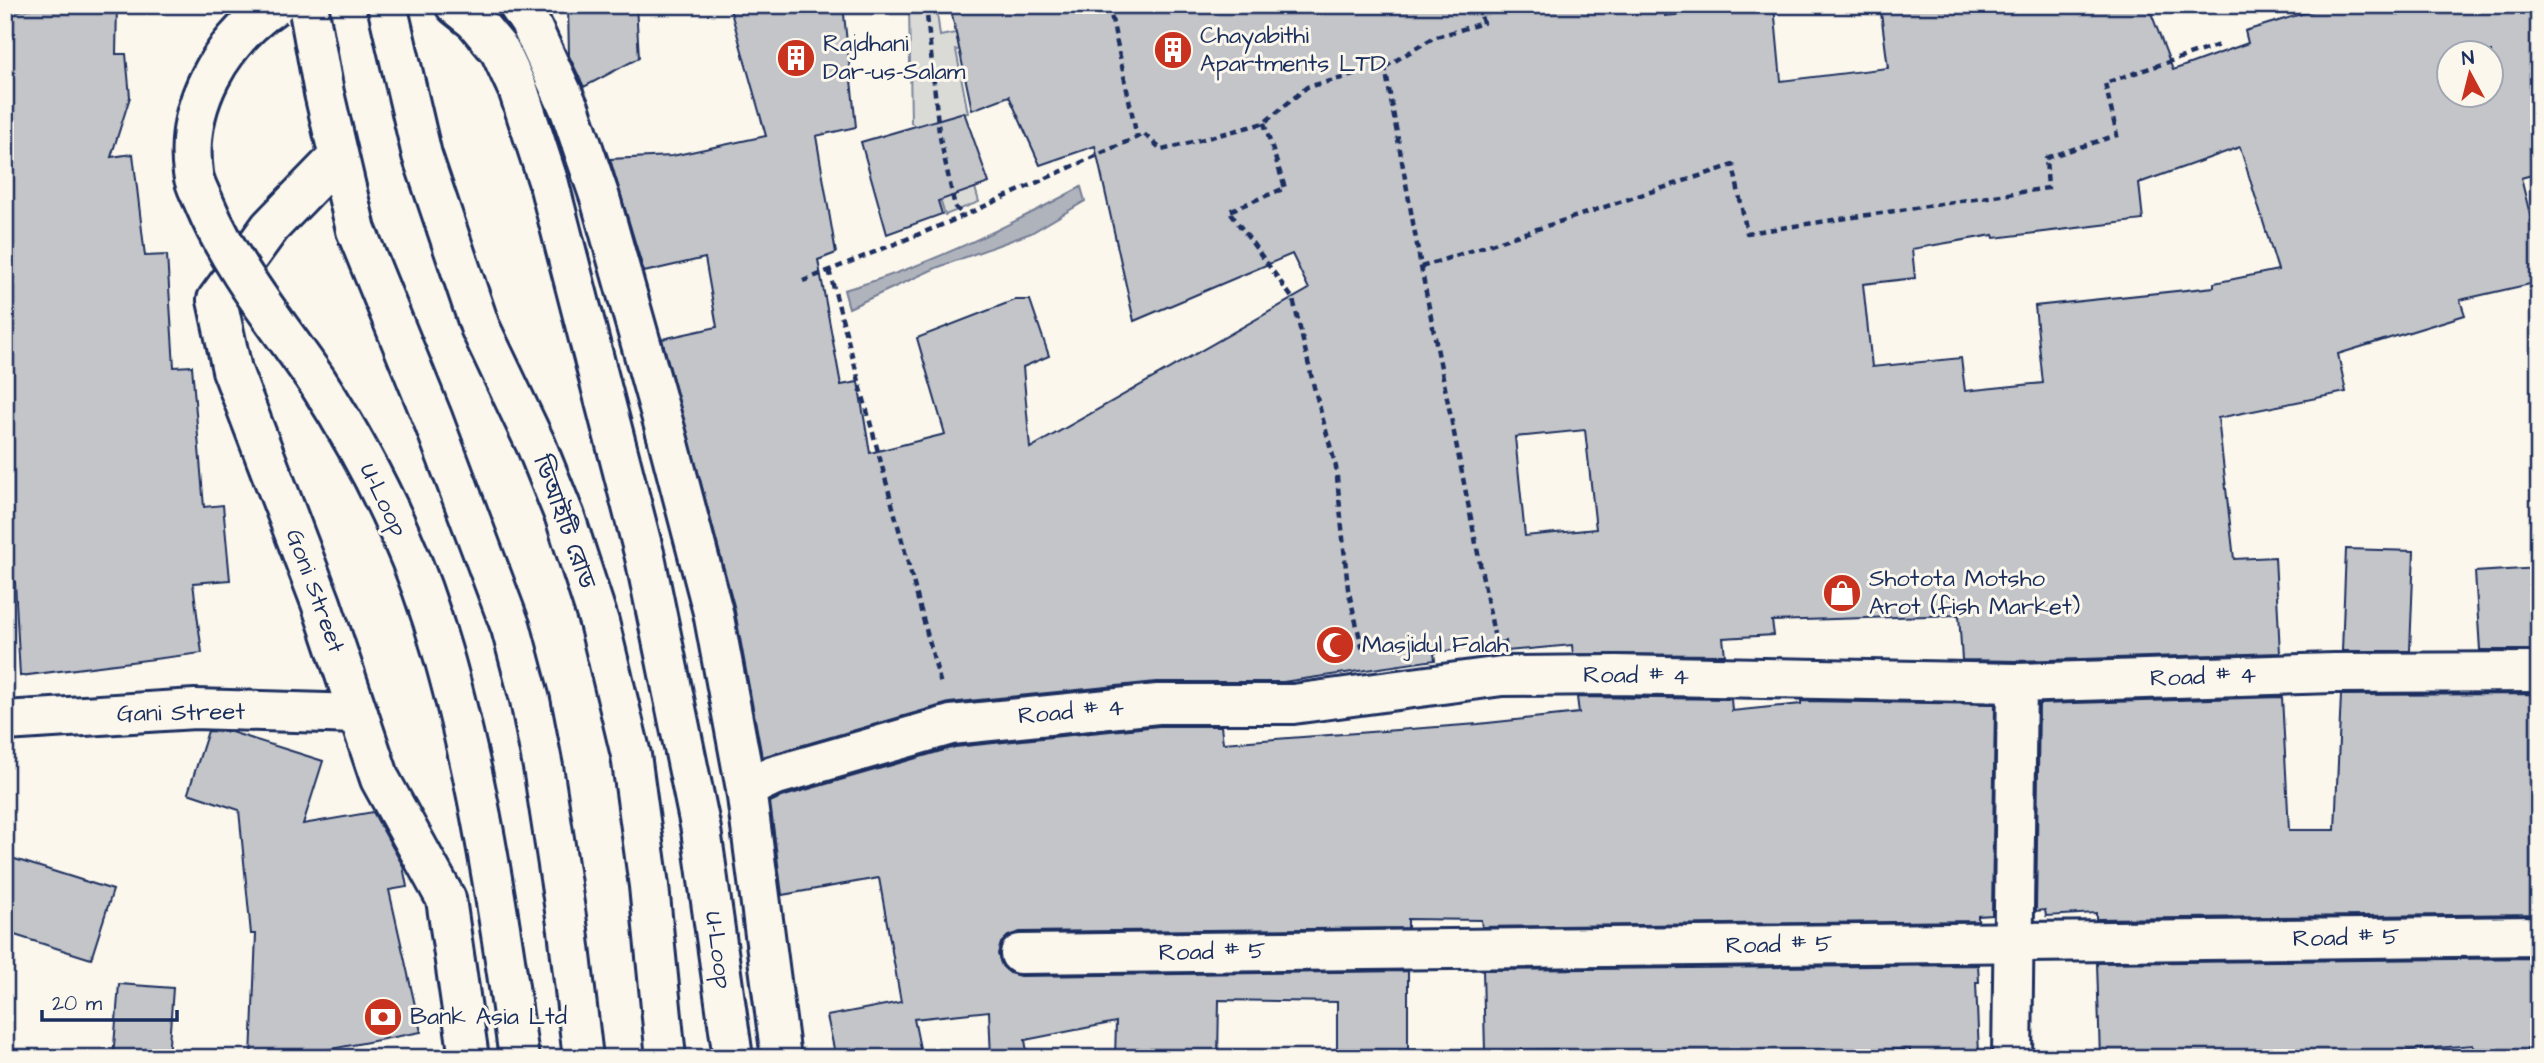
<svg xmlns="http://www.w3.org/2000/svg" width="2544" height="1063" font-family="'Architects Daughter','Noto Sans Bengali',sans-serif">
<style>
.green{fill:#dadad7;stroke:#7a849a;stroke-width:2}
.water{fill:#afb3bb;stroke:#747e96;stroke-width:2}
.building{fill:#c3c5c9;stroke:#1b2f5e;stroke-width:2;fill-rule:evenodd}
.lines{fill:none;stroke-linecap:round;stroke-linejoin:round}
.minor-casing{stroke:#1b2f5e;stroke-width:44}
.tertiary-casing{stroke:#1b2f5e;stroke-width:44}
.primary-casing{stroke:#1b2f5e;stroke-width:44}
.path{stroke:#1b2f5e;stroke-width:4.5;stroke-dasharray:7 5;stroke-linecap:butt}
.minor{stroke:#fbf7ec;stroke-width:38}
.tertiary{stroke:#fbf7ec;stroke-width:38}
.primary{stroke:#fbf7ec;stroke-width:38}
.primary-bridge-casing{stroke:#1b2f5e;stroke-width:44;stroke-linecap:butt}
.primary-bridge{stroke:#fbf7ec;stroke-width:38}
.labels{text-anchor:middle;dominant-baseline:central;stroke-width:6;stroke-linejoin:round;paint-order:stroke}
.poi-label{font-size:24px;fill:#1b2f5e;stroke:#fbf7ec;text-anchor:start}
.street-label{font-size:24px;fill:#1b2f5e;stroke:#fbf7ec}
</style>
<rect width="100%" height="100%" fill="#fbf7ec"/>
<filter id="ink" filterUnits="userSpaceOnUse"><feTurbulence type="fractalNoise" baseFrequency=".0143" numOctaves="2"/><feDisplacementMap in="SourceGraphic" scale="14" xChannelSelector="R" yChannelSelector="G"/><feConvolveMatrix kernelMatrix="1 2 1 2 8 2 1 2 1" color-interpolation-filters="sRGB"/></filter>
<g filter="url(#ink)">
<polygon class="green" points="909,5 936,5 940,36 1096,5 1103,19 956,50 968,113 955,116 979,202 945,215 917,127 911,123"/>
<path class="water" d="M1081 187 1085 201 1031 233 936 268 849 308 844 290C926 267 1006 227 1081 187Z"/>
<g class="building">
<polygon points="50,5 117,5 116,54 126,54 130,97 111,157 133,154 145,256 167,255 174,367 192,366 204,507 223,505 230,580 193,583 202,653 20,676 15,582 5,582 5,13"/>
<polygon points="568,5 636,5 639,58 584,87 569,56"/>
<path d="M729 5H843L856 127 816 136 836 253 818 260 841 385 858 382 870 453 945 434 917 338 1015 300H1030L1049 356 1023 367 1030 448 1309 289 1292 254 1134 321 1095 146 1040 165 1009 96 972 110 950 5H1665V16L1774 6 1781 81 1888 68 1880 5H2148L2173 70 2248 43 2245 31 2331 5H2539V173L2521 178 2539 251V282L2460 300 2465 315 2338 354 2346 392 2218 418 2234 559 2275 557 2280 653 2017 661 1962 660 1959 615 1772 621 1774 635 1723 638 1725 655 1573 654 1572 645 1507 651 1506 641 1434 653 1435 660 1283 682H1156L949 703 762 757 734 606 662 339 717 327 705 258 644 272 610 159 672 156 766 136ZM2449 52H2491V94H2449ZM2240 147 2278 270 2214 283V287L2035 306 2043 383 1965 391 1961 358 1872 367 1863 284 1915 278 1912 249 1993 235 1994 238 2143 220 2139 183ZM1585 430 1596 529 1525 536 1515 437Z"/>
<polygon points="964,112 989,183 938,201 942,214 887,234 861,142"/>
<polygon points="2346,549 2414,551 2410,651 2342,651"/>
<polygon points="2539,568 2539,650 2480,650 2475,572"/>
<polygon points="2539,694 2539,914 2096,919 2096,913 2046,916 2045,910 2036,911 2039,704 2282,697 2289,830 2335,830 2341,695"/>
<polygon points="1577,697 1731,699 1732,711 1801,704 1801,701 1995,704 1992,915 1978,916 1978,921 1482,927 1481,920 1408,919 1408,928 1020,932 1008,936 1001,943 998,954 1002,966 1010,973 1020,976 1408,971 1408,1050 1337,1050 1337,1002 1219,1000 1218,1058 1115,1058 1116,1022 1025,1040 1028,1058 991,1058 989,1011 914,1019 922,1058 836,1058 827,1016 901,1002 879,878 782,895 770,802 781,797 955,747 1159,726 1221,726 1223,743 1478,724 1579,713"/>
<polygon points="208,731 231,732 323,761 303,824 373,812 403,866 407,887 389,890 421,1032 284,1058 251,1058 256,934 251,934 239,810 188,793"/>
<polygon points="5,856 113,890 91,959 5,932"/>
<polygon points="2539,958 2539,1047 2527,1048 2528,1058 2474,1058 2473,1045 2386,1052 2386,1058 2248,1058 2247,1055 2100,1058 2097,963"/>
<polygon points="1978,965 1979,982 1976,982 1979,1055 1910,1056 1910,1049 1783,1051 1783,1054 1617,1051 1617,1054 1557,1054 1557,1049 1485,1051 1483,970"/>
<polygon points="119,984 173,988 168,1058 113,1058"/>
</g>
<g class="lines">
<g class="minor-casing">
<g id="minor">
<polyline points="5,721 195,709 358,714"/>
<polyline points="746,789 773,776 951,725 1158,704 1293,704 1502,676 1616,675 2017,683 2334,673 2539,672"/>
<polyline points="1020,954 2539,936"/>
<polyline points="2012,1058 2017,683"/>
</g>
</g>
<g class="tertiary-casing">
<g id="tertiary">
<polyline points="518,5 530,23 570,110 600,198 667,436 713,612 746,789 781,1058"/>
<polyline points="338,157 270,227 217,300 232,370 321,603 380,779 446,899 469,1058"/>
</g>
</g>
<g class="primary-casing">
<g id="primary">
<polyline points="308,5 324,93 356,230 432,417 511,628 530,700 543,767 568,930 583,1058"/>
<polyline points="387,5 422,155 480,327 536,445 565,517 599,622 631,755 649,886 666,1058"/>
<polyline points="455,5 475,21 500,51 519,92 549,184 645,557 701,830 733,1058"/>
</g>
</g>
<g class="path">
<polyline points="926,5 939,133 955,207 964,215"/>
<polyline points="1109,5 1137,137"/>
<polyline points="1385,67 1433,38 1483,23 1478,5"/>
<polyline points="1264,123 1285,188 1229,211 1293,299 1314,387 1336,467 1348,589 1363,651"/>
<polyline points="1421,267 1733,165 1747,233 2048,188 2046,158 2117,135 2105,83 2222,44"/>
<polyline points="829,270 941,685"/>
<polyline points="803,281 954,220 1144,134 1162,150 1264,123 1307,87 1385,67 1421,267 1494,634"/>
</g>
<use href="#minor" class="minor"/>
<use href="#tertiary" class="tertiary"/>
<use href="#primary" class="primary"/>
<g class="primary-bridge-casing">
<path id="primary-bridge" d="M275 5C220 42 184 106 193 173 194 184 201 195 205 205 232 269 278 324 317 381 348 429 377 481 400 534 434 610 454 690 472 772 492 866 506 962 519 1058"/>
</g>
<use href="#primary-bridge" class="primary-bridge"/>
</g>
</g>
<defs>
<g id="building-disc" transform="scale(2.0125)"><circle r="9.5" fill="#c8321e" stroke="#fbf7ec"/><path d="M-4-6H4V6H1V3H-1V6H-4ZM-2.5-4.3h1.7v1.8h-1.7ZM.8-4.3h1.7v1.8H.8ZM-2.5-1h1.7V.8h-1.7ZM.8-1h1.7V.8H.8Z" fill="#fff"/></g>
<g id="shop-disc" transform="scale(2.0125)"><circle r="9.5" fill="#c8321e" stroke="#fbf7ec"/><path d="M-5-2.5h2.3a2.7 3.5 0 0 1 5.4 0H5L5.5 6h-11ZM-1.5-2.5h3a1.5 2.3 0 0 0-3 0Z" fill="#fff"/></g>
<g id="mosque-disc" transform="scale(2.0125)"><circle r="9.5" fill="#c8321e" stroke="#fbf7ec"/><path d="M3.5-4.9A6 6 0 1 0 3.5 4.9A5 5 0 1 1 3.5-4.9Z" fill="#fff"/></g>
<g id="bank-disc" transform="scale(2.0125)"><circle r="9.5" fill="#c8321e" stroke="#fbf7ec"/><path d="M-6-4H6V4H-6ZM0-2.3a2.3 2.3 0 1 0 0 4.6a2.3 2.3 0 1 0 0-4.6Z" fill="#fff"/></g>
</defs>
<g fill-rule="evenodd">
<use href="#building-disc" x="1173" y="50"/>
<use href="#building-disc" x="796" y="58"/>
<use href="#shop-disc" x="1842" y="593"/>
<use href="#mosque-disc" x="1335" y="645"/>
<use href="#bank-disc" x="383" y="1017"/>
</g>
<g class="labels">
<g class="poi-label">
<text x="1200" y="36">Chayabithi<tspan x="1200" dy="28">Apartments LTD</tspan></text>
<text x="823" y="44">Rajdhani<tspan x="823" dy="28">Dar-us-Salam</tspan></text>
<text x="1869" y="579">Shotota Motsho<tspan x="1869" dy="28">Arot (fish Market)</tspan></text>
<text x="1362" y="645">Masjidul Falah</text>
<text x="410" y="1017">Bank Asia Ltd</text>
</g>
<g class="street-label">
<text transform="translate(383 500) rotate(64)">U-Loop</text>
<text transform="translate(564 522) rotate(70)">ডিআইটি রোড</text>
<text transform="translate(315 591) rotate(70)">Goni Street</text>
<text transform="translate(1636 676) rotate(1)">Road # 4</text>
<text transform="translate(2203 677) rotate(-2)">Road # 4</text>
<text transform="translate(1071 712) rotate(-5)">Road # 4</text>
<text transform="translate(181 713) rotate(-1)">Gani Street</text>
<text transform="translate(2346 938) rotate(-1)">Road # 5</text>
<text transform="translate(1779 945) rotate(-1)">Road # 5</text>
<text transform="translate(718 950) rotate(82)">U-Loop</text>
<text transform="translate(1212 952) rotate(-1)">Road # 5</text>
</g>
</g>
<rect width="2544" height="1063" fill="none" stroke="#fbf7ec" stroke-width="28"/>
<rect x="14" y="14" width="2516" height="1035" fill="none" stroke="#1b2f5e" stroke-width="2.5" filter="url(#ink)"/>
<g transform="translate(2470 74) rotate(353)"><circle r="33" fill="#fbf7ec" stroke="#a1a7b3" stroke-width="2"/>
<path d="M0-5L12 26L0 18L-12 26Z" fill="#c8321e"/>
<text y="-10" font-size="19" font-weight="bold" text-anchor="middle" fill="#1b2f5e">N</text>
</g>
<path d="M42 1010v10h135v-10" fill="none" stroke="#1b2f5e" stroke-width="3.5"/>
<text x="52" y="1010" font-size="21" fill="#1b2f5e" stroke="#fbf7ec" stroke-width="5" paint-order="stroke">20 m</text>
</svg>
